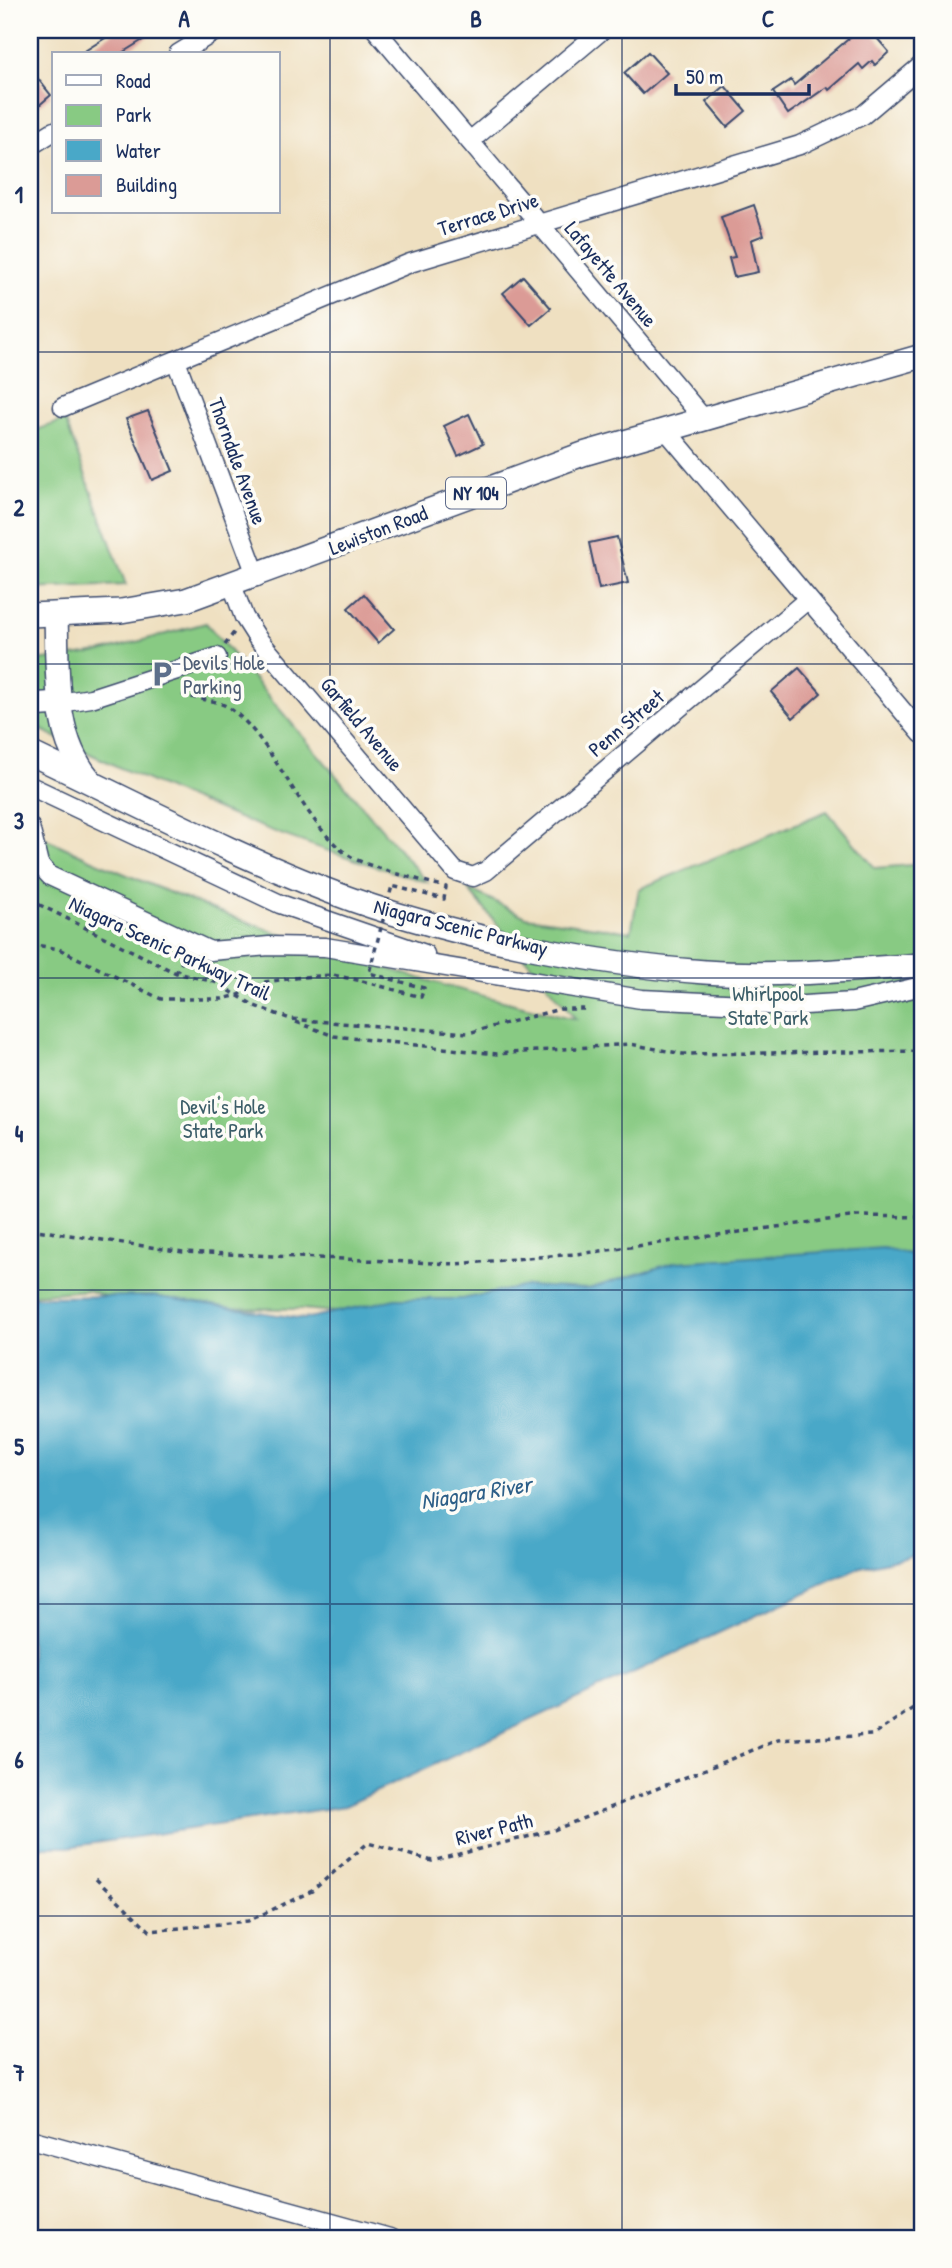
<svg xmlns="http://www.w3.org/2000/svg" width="952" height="2268" font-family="'Patrick Hand',sans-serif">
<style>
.green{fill:#88ca83;stroke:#527c70;stroke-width:2}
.water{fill:#49a8c8;stroke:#326c93;stroke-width:2}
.building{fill:#db9b96}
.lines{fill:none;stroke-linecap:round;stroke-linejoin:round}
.minor-casing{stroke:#3b4a6d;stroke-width:21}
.major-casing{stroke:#3b4a6d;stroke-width:26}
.path{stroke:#3b4a6d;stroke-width:3.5;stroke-dasharray:5 5;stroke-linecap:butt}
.minor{stroke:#fff;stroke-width:18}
.major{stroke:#fff;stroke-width:23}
.path-bridge{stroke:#3b4a6d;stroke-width:3.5;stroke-dasharray:5 5;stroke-linecap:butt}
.grid{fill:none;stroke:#1b2f5e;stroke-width:2;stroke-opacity:0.55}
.labels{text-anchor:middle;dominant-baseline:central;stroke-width:7;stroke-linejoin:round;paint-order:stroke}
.shield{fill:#fdfcf7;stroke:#5f6c8c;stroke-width:2}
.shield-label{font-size:19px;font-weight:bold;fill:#1b2f5e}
.street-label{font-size:21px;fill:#1b2f5e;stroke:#fdfcf7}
.service-label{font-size:21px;fill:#4e5e75;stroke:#fdfcf7;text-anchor:start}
.park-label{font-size:21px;fill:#3c5e69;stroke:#fdfcf7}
.water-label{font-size:23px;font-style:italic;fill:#2d5f88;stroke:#fdfcf7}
.neatline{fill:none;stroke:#1b2f5e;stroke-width:2.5}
.grid-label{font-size:23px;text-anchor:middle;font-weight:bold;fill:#1b2f5e}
</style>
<rect width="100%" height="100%" fill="#fdfcf7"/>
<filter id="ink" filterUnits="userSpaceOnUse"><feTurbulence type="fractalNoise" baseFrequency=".0143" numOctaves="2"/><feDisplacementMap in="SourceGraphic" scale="14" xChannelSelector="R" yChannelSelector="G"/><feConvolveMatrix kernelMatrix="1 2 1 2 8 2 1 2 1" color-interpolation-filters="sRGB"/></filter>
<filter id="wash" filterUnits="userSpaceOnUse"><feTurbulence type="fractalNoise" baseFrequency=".00686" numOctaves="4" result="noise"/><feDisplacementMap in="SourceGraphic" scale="28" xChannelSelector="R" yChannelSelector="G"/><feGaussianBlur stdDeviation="1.57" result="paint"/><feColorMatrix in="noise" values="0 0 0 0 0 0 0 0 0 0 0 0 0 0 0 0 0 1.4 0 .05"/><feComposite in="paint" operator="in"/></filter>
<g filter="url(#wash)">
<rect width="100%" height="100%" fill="#efe0c1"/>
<g class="green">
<polygon points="65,420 126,585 30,589 30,432"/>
<path d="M206 623 427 882C289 842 158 790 30 724V662L100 652Z"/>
<path d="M827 811 875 868 922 864V1267L357 1314 302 1309 139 1307 87 1290 30 1295V831C204 915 388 975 576 1019L467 888 526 917 631 932 639 889Z"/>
</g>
<polygon class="water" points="883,1248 922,1257 922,1553 861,1567 345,1806 68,1847 30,1847 30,1297 153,1296 304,1319 395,1299 462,1299 527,1286 588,1289 676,1262"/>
<g id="blocks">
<g class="building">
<polygon points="118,30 159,30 120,54 80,54"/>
<polygon points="859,30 870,30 889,52 875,65 872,61 863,69 859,64 829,90 827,87 788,114 773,92 791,80 794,85"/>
<polygon points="648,52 667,73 643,94 624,73"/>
<polygon points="30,69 51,95 30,113"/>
<polygon points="725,86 746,111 727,127 706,102"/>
<polygon points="754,205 764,235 751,240 758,272 734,277 729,258 735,257 721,217"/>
<polygon points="523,276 551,308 531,325 503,293"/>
<polygon points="148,411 173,471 152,480 126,419"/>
<polygon points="469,414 483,444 458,456 444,426"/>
<polygon points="617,537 628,583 599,589 589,543"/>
<polygon points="364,594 394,629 378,643 348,608"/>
<polygon points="799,668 821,693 793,718 771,692"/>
</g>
</g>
</g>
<g filter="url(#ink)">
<use href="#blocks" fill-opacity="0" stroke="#3b4a6d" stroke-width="2"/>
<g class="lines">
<g class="minor-casing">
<g id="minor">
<polyline points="376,30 703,418"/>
<polyline points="178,54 217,30"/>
<polyline points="470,141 602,30"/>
<polyline points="30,146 54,131"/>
<polyline points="176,361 257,577"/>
<polyline points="63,407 410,263 800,145 863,115 922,65"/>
<polyline points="665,429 922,734"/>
<polyline points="232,585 244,617 258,639 455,871 473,877 486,871 807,600"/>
<polyline points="60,703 91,698 217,657"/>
<polyline points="30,786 280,904 425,954"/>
<polyline points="30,827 39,864 50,876 210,951 269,946 325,947 641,999 789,1006 853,1002 922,986"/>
<polyline points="30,2139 390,2238"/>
</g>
</g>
<g class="major-casing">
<g id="major">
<polyline points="30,615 121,611 186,600 583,454 922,356"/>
<path d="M56 615C58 669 52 737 90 780"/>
<polyline points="30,705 60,703"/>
<path d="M30 753C135 803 244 861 353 900 458 937 594 964 705 972 777 977 851 970 922 965"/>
</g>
</g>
<g class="path">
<polyline points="225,645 235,631"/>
<polyline points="231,658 252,659"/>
<path d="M182 694C196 700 212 699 224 705 268 728 299 817 344 852 358 863 377 867 394 873"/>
<polyline points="30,900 176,973 215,982 255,1006 290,1019 468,1033 560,1009 585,1009"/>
<polyline points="30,944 59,949 161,999 222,999 239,995 264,982 303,977 333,975 362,981"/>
<polyline points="176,973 185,956"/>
<polyline points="296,1022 334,1036 497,1054 630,1044 683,1054 922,1051"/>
<polyline points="30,1229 183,1252 456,1264 586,1253 857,1216 922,1217"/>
<polyline points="96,1879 150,1931 248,1921 312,1891 368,1843 432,1861 554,1830 778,1740 873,1735 922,1702"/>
</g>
<use href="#minor" class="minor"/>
<use href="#major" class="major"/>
<polyline class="path-bridge" points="362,981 421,997 424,988 369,973 392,886 444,899 446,887 394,873"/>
</g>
</g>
<path class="grid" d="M330 30V2238M622 30V2238M30 352H922M30 664H922M30 978H922M30 1290H922M30 1604H922M30 1916H922"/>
<defs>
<g id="parking-bare" transform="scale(2.1)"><path d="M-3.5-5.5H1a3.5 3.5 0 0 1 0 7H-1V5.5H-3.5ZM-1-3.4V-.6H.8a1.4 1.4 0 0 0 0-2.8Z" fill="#5c6f8a" stroke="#fdfcf7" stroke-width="2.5" paint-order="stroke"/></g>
</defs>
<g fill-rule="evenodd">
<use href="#parking-bare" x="162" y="674"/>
</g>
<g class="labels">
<rect class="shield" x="446" y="477.5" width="60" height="31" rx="5"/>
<g class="shield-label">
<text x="476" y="493">NY 104</text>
</g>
<g class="street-label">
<text transform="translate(488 214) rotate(-17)">Terrace Drive</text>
<text transform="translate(611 274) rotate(50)">Lafayette Avenue</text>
<text transform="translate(238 461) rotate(70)">Thorndale Avenue</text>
<text transform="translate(378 530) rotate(-21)">Lewiston Road</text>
<text transform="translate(626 723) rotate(-40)">Penn Street</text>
<text transform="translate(362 724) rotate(50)">Garfield Avenue</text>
<text transform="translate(461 927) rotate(14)">Niagara Scenic Parkway</text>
<text transform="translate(170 948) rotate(25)">Niagara Scenic Parkway Trail</text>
<text transform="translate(494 1829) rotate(-14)">River Path</text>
</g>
<g class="service-label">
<text x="183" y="662">Devils Hole<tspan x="183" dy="24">Parking</tspan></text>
</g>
<g class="park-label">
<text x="768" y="993">Whirlpool<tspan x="768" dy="24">State Park</tspan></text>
<text x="223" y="1106">Devil's Hole<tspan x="223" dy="24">State Park</tspan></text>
</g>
<g class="water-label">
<text transform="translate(476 1492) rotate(-9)">Niagara River</text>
</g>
</g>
<rect width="952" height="2268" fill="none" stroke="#fdfcf7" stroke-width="77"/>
<rect x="52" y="52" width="228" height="161" fill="#fdfcf7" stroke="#a3aaba" stroke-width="2"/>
<rect x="66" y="75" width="35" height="10" fill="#ffffff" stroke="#a3aaba" stroke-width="2"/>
<text x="116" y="88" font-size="21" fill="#1b2f5e">Road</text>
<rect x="66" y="105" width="35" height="21" fill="#88ca83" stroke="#a3aaba" stroke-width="2"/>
<text x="116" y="122" font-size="21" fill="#1b2f5e">Park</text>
<rect x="66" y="140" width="35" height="21" fill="#49a8c8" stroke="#a3aaba" stroke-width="2"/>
<text x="116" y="158" font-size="21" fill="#1b2f5e">Water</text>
<rect x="66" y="175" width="35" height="21" fill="#db9b96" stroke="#a3aaba" stroke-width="2"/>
<text x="116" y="192" font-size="21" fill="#1b2f5e">Building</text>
<path d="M676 84v10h133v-10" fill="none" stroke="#1b2f5e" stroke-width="3.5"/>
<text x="686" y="84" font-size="21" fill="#1b2f5e" stroke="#fdfcf7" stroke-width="5" paint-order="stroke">50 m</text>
<rect x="38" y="38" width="876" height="2192" class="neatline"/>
<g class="grid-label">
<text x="184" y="27">A</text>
<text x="476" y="27">B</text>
<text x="768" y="27">C</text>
<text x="19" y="203">1</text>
<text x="19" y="516">2</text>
<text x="19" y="829">3</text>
<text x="19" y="1142">4</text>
<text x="19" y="1455">5</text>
<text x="19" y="1768">6</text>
<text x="19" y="2081">7</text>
</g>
</svg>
